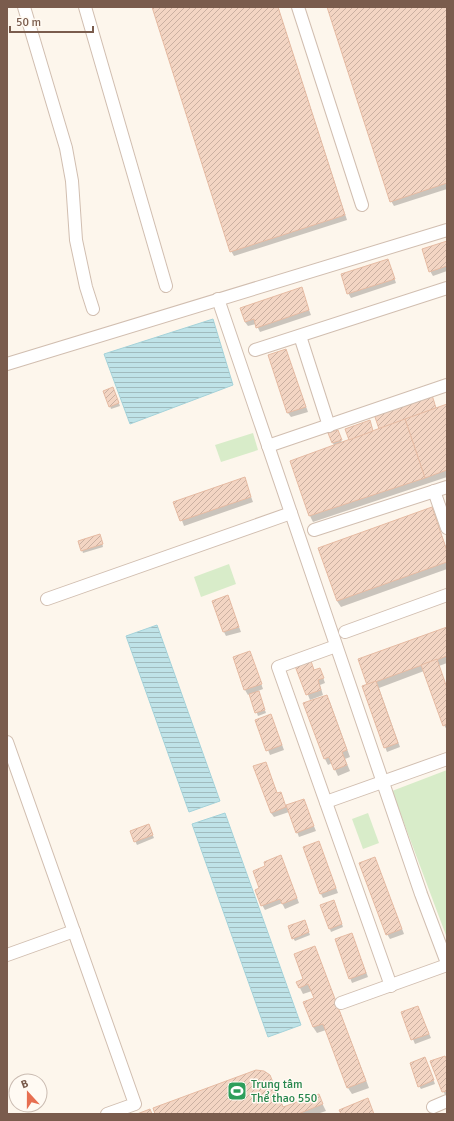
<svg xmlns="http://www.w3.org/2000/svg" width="454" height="1121" font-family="Signika,sans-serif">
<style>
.green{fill:#d8ecc9}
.water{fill:url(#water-rules);stroke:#a5d3da}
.shadow{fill:#0003}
.building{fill:url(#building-hatch);stroke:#e6bba3}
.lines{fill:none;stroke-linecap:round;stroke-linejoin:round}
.minor-casing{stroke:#d1beb0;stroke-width:14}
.minor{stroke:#fff;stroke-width:12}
.labels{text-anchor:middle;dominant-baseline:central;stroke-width:3;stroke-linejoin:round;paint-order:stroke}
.leisure-label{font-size:12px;fill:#27864d;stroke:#fffaf3;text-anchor:start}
</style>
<defs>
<pattern id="water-rules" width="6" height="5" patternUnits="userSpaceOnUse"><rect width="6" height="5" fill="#bfe3e8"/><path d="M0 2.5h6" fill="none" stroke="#a0bbbe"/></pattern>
<pattern id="building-hatch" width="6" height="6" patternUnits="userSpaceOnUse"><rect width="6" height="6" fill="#f3d5c3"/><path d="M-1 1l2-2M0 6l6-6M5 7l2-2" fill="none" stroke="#cab0a1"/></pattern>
</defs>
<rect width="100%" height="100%" fill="#fdf6ec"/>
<g class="green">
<polygon points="253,433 258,450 221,462 215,445"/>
<polygon points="229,564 236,584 201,597 194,577"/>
<polygon points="447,770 447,938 392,791"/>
<polygon points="368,813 379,843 363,849 352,819"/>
</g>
<g class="water">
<polygon points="213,319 233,385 130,424 104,354"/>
<polygon points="157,625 220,801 189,812 126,636"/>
<polygon points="225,813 301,1025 268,1037 192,824"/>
</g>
<g class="shadow">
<polygon points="153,7 278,7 347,220 234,256 231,251"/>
<polygon points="328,7 447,7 447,189 394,206 391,201"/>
<polygon points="447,242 447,271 433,276 430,271"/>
<polygon points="388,260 396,283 351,298 348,293"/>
<polygon points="301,289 311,315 260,332 256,324 248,326 245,322"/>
<polygon points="286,350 308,412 291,417 288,413"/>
<polygon points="113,388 120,406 111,409 110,406"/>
<polygon points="434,401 436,409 447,405 447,477 313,522 310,516 292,461 334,446 330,434 339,436 342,443 350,440 371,424 373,432"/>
<polygon points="244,478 253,502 184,526 175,502"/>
<polygon points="431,509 435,515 447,550 447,569 341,607 337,601"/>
<polygon points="101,538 103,547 83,553 82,550"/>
<polygon points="228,597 241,632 226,636 224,632"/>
<polygon points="447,628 447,663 439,666 447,687 447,730 444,725 424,671 379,688 400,747 387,752 363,687"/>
<polygon points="250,652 263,689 258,691 266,713 258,716 250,694 248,695 245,690 234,658"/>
<polygon points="310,662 315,671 320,669 325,683 320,685 323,695 310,700 297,667"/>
<polygon points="326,696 330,702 350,757 345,759 350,771 338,776 332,763 328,765 325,759"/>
<polygon points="256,720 273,720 284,750 270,755"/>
<polygon points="265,763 278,794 280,793 286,806 303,800 316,831 299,837 289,812 274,817 271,813"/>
<polygon points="150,829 154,838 137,845 131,832"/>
<polygon points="319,843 338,893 323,898 321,894"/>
<polygon points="375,858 404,934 390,939 387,934"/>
<polygon points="283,861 299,903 285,909 282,903 265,910 262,905 260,889 267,867"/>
<polygon points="335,904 343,927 331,932 321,906"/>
<polygon points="306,924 310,935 295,941 293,938"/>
<polygon points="352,935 368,977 352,983 350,978"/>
<polygon points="315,948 318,954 369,1088 352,1094 348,1088 326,1030 317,1033 313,1027 304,1002 315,998 312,991 303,994 297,982 304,979"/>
<polygon points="418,1007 431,1038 415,1044 402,1013"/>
<polygon points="425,1058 435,1084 421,1089 419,1086"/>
<polygon points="447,1061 447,1094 445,1095 432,1062"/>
<polygon points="271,1080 284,1108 318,1095 326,1111 317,1114 156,1114"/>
</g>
<g class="building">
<polygon points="152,7 278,7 345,215 230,252"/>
<polygon points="327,7 447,7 447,183 390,202"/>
<polygon points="447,241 447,266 429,272 422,249"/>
<polygon points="388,259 395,279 347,294 341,274"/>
<polygon points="302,287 309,310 256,328 254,319 245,322 240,308"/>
<polygon points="286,349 306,407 287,413 268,355"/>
<polygon points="113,387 119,403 109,407 103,391"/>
<polygon points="432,395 436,408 379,429 374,414"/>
<polygon points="447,404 447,470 425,478 405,419"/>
<polygon points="405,419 425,478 309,516 290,461"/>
<polygon points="370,420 373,431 349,440 345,429"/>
<polygon points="338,430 342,440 332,443 328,433"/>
<polygon points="245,477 251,497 180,521 173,502"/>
<polygon points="432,507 447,551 447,562 337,601 318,548"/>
<polygon points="100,534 103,544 81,551 78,541"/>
<polygon points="228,595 239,627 223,632 212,601"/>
<polygon points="447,627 447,656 367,685 358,659"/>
<polygon points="250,651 262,684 244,690 233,657"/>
<polygon points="437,659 447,688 447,724 443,726 421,665"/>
<polygon points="311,661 314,670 320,668 324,678 318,680 321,690 306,695 295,666"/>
<polygon points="376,681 398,743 384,748 362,686"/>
<polygon points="259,691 265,710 255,713 249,694"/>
<polygon points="327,695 347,750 342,752 347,765 334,770 329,757 324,759 303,703"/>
<polygon points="271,714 282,745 266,751 255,720"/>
<polygon points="266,762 277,793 281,792 286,807 271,813 253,766"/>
<polygon points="304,799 314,826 296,833 286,805"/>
<polygon points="149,824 153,835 134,842 130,831"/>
<polygon points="319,841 336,888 320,894 303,847"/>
<polygon points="281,855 297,898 282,904 280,899 261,906 255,890 259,888 253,871 265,866 264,862"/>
<polygon points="375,857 402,929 386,935 359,863"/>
<polygon points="334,900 342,924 329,929 320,905"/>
<polygon points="305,920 309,932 292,939 288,926"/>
<polygon points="352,933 366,973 349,979 335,939"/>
<polygon points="315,946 366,1081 347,1088 323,1024 313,1027 303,1002 314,998 308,984 299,988 296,982 303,979 294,954"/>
<polygon points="418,1006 429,1034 411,1040 401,1012"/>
<polygon points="445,1056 447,1060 447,1091 442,1092 430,1061"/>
<polygon points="425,1057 434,1080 418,1087 410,1063"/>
<polygon points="256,1070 264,1071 270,1075 283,1107 319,1094 323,1104 298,1114 155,1114 153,1108"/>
<polygon points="368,1098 374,1114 341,1114 339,1110"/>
<polygon points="150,1109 152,1114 137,1114"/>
</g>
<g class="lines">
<g class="minor-casing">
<g id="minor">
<polyline points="24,7 66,148 72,181 76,240 86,287 93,309"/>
<polyline points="85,7 166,286"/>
<polyline points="298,7 362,205"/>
<polyline points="218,299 421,894 447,963"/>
<polyline points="300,336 329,426"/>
<polyline points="255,350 447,288"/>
<polyline points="7,364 447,230"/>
<polyline points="268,446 447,385"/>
<polyline points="434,491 447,528"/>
<polyline points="314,530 447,487"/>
<polyline points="47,599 291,513"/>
<polyline points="345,632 447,595"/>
<polyline points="336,646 278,667 391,986"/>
<polyline points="7,742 135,1104 107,1114"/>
<polyline points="326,802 447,759"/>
<polyline points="7,955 74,931"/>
<polyline points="341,1003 447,965"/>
<polyline points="433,1107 447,1101"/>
</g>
</g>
<use href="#minor" class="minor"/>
</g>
<defs>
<g id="stadium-square" transform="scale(1)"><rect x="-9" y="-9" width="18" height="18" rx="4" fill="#2e9e5b" stroke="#fffaf3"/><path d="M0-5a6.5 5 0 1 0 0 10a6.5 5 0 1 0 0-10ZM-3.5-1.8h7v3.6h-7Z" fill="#fff"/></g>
</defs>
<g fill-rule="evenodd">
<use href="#stadium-square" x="237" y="1091"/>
</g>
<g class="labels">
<g class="leisure-label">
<text x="251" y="1084">Trung tâm<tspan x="251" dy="14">Thể thao 550</tspan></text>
</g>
</g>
<rect width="454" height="1121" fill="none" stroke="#7a5c4d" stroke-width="16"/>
<g transform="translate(28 1093) rotate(339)"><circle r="19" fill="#fffaf3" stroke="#cabbb1"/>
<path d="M0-3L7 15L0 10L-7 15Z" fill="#e76f51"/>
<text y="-6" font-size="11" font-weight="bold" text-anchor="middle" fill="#7a5c4d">B</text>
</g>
<path d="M10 26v6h83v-6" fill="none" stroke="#7a5c4d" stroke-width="2"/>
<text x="16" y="26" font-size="12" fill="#7a5c4d" stroke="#fffaf3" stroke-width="3" paint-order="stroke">50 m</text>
</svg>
